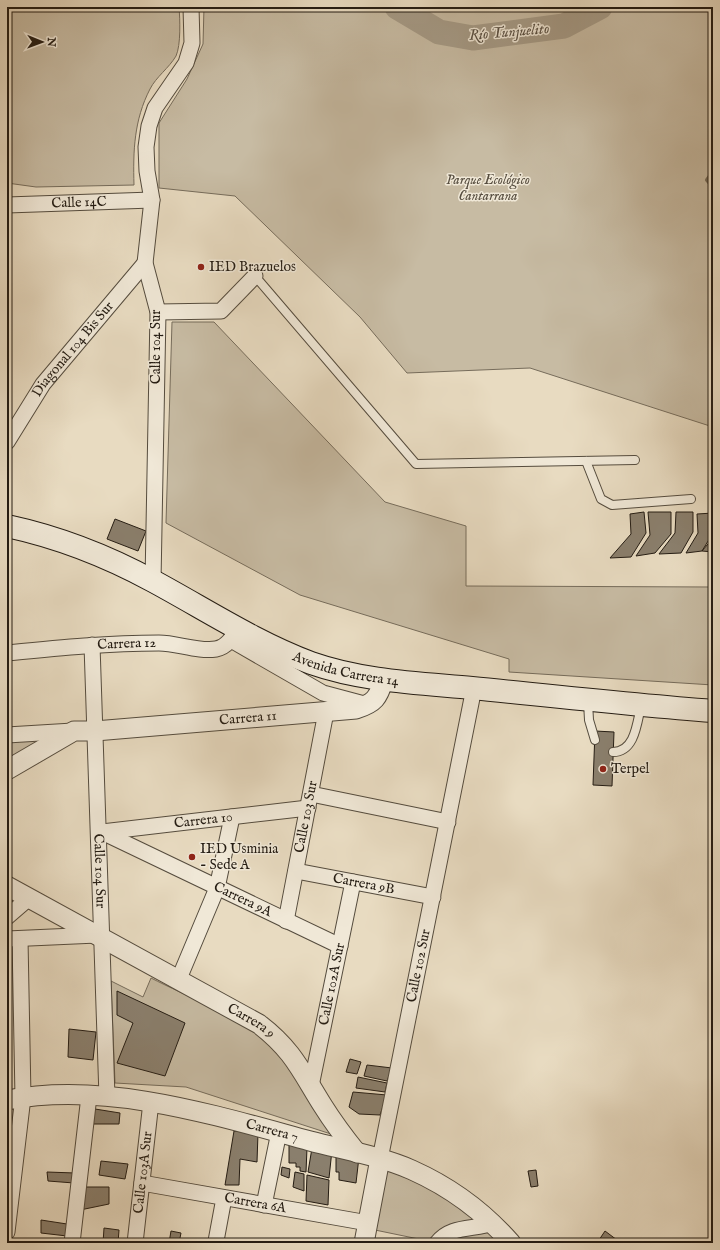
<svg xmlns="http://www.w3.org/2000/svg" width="720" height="1250" font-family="'IM FELL English',serif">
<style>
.green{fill:#c7bba3;stroke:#766c5b}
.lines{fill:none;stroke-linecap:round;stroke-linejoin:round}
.stream{stroke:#716858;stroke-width:4}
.river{stroke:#a59a86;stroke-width:25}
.building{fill:#8a7f6d;stroke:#241c13}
.service-casing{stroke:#554c3e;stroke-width:10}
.minor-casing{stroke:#554c3e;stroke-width:17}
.tertiary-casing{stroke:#554c3e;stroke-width:21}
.secondary-casing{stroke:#241c13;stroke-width:24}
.service{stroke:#f0e8d7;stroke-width:8}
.minor{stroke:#f0e8d7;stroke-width:15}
.tertiary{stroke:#f0e8d7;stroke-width:19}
.secondary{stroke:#f0e8d7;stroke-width:22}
.poi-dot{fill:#8f2418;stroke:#f0e8d7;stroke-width:1.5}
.labels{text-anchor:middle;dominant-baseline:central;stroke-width:3;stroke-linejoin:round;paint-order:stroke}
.park-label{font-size:14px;font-style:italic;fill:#554c3e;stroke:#f0e8d7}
.street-label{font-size:14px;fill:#241c13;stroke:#f0e8d7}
.poi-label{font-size:14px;fill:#241c13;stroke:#f0e8d7;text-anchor:start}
.water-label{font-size:15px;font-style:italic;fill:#584e41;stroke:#f0e8d7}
</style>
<rect width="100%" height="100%" fill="#e8dbc1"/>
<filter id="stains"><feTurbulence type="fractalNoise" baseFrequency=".005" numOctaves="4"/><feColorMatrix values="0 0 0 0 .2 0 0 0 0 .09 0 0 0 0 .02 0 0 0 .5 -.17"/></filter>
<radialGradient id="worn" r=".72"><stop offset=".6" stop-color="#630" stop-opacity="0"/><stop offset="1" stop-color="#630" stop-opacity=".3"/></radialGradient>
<g class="green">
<path d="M7 7H179C180 19 181 45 176 56 169 68 156 77 150 89 134 120 133 151 134 185L36 187 7 183Z"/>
<polygon points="204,7 713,7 713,427 530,368 407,373 360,317 235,196 159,188 159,123 187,79 203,44"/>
<polygon points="172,322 214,322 385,502 466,526 466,586 713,587 713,685 509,672 509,659 300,595 166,523"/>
<polygon points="46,738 7,760 7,741"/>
<path d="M151 978C186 996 240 1017 269 1043 293 1064 314 1106 331 1134L186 1087 115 1083 111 981 143 997Z"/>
<path d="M386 1170C428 1185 471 1207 498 1243H438L375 1230Z"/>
</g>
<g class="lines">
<g class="stream">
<polyline points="710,7 713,14"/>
<polyline points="713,172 707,180 713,187"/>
</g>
<polyline class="river" points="397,7 439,32 473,38 564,26 600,7"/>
</g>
<g class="building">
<polygon points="644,512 646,533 631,557 610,558 631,534 630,514"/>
<polygon points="648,512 671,512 671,534 655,553 636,556 650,535"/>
<polygon points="676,512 693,512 693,532 681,553 659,554 675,533"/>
<polygon points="713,513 713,533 702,551 686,553 698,533 697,514"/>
<polygon points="115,519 146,531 138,551 107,539"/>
<polygon points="713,538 713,552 702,551"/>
<polygon points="595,731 614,732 612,786 593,785"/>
<polygon points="117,991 185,1023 165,1076 117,1063 133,1023 117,1015"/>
<polygon points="69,1029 96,1032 93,1060 68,1057"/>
<polygon points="350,1059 361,1062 357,1074 346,1072"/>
<polygon points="367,1065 392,1068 387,1081 364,1076"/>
<polygon points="358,1077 387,1083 385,1092 356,1088"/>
<polygon points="353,1092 387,1095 380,1115 359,1114 349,1107"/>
<polygon points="95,1109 120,1113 119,1124 91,1124"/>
<polygon points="234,1131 258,1133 257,1162 240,1159 239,1185 225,1185"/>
<polygon points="289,1145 307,1148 306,1172 300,1171 300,1167 296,1167 296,1163 289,1163"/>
<polygon points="312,1148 332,1150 329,1178 308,1172"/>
<polygon points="336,1155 359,1157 356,1183 339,1180 339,1172 336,1172"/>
<polygon points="101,1161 128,1164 125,1179 99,1175"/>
<polygon points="282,1167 290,1169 289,1178 281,1175"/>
<polygon points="536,1170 538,1186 531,1187 528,1171"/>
<polygon points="47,1172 75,1173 74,1183 48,1181"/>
<polygon points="295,1172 304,1174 304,1191 293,1187"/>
<polygon points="307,1175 329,1180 328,1205 306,1201"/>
<polygon points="85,1187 109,1187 109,1204 80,1210"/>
<polygon points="41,1220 67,1224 67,1236 41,1233"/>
<polygon points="104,1228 119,1230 118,1243 103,1243"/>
<polygon points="171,1231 181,1233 179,1243 169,1243"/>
<polygon points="605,1231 621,1243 597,1243"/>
<polygon points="400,1239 422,1243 398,1243"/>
</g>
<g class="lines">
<g class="service-casing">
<g id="service">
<polyline points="255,276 416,464 635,460"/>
<polyline points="586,461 601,499 612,505 691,499"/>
<polyline points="588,702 589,720 595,740"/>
<path d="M613 752C635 752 637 723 641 706"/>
</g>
</g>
<g class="minor-casing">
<g id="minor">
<path id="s1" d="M7 205 152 200"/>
<polyline points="158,312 221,311 255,276"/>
<path id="s2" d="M7 442 43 384 145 263"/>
<polyline points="153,581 158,312 145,263 152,200 147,171 146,147 149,126 155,108 186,63 192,43 191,7"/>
<polyline points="231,640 323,693 368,705"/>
<path id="s3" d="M92 645 107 1097"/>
<path id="s4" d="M7 653C58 648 108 643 159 643 177 643 198 652 216 649 227 647 232 638 237 628"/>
<polyline points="7,735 73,731"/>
<polyline points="311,794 448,822"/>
<path id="s5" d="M102 832 340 946"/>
<path id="s6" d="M102 832 308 808"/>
<path id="s7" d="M296 871 433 897"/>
<polyline points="7,917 29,898"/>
<path id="s8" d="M286 921 326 712"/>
<polyline points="7,939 97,935"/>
<polyline points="178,981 217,888 232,817"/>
<path id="s9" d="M311 1086 353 882"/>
<path id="s10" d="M380 1159 474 688"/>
<path id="s11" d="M142 1183 368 1223"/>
<polyline points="264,1205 279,1132"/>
<polyline points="7,1232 23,1097 20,939"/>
<polyline points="216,1241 224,1198"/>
<polyline points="72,1243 89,1096"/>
<path id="s12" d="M135 1243 151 1102"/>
<path d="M437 1243C450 1225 474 1230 493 1223"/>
</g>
</g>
<g class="tertiary-casing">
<g id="tertiary">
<path id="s13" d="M7 770 74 731H95L356 709C375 703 378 698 384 679"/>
<path id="s14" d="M7 886 259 1024C293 1050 301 1071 323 1106 333 1122 345 1138 357 1153"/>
<path id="s15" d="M7 1100C107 1081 214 1115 310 1141 344 1150 380 1156 412 1170 450 1187 483 1211 511 1243"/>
<polyline points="364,1243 380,1159"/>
</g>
</g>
<g class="secondary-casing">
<g id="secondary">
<path id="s16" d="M7 526C58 537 107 556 153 581 205 609 255 642 311 663 362 681 418 683 472 688 552 696 633 705 713 711"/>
</g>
</g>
<use href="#service" class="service"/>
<use href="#minor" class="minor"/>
<use href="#tertiary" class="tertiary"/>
<use href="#secondary" class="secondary"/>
</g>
<g class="poi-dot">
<circle cx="201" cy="267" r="4"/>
<circle cx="603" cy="769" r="4"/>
<circle cx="192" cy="857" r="4"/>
</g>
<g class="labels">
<g class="park-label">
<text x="488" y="180">Parque Ecológico<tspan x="488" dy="16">Cantarrana</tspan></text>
</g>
<g class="street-label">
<text stroke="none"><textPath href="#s1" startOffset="72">Calle 14C</textPath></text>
<text transform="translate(156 347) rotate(-90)">Calle 104 Sur</text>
<text stroke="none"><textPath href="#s2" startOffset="114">Diagonal 104 Bis Sur</textPath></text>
<text stroke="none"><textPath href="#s4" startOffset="120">Carrera 12</textPath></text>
<text stroke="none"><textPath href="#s16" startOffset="370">Avenida Carrera 14</textPath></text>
<text stroke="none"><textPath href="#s13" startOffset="252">Carrera 11</textPath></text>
<text stroke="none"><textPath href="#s8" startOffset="106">Calle 103 Sur</textPath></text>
<text stroke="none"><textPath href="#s6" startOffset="102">Carrera 10</textPath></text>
<text stroke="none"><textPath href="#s3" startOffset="226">Calle 104 Sur</textPath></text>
<text stroke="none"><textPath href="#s7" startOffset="69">Carrera 9B</textPath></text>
<text stroke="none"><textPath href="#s5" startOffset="156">Carrera 9A</textPath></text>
<text stroke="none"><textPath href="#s10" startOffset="197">Calle 102 Sur</textPath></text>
<text stroke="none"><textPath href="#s9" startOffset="104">Calle 102A Sur</textPath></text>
<text stroke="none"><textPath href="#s14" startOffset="279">Carrera 9</textPath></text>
<text stroke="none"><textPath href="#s15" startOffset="269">Carrera 7</textPath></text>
<text stroke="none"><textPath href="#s12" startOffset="71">Calle 103A Sur</textPath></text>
<text stroke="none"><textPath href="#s11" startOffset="115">Carrera 6A</textPath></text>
</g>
<g class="poi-label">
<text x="209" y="267">IED Brazuelos</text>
<text x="611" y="769">Terpel</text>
<text x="200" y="849">IED Usminia<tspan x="200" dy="16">- Sede A</tspan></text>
</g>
<g class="water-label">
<text transform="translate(509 32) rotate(-5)">Río Tunjuelito</text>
</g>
</g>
<rect width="720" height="1250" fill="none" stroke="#e8dbc1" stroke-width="24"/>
<rect x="8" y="8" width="704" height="1234" fill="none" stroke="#241c13" stroke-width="2"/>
<rect x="12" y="12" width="696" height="1226" fill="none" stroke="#241c13"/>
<g transform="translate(42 42) rotate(91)" stroke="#f0e8d7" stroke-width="3" paint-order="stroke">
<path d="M0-3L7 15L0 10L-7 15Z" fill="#241c13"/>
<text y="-6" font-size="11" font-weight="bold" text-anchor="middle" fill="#241c13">N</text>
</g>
<rect width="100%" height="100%" filter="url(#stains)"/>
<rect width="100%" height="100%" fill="url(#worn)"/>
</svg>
